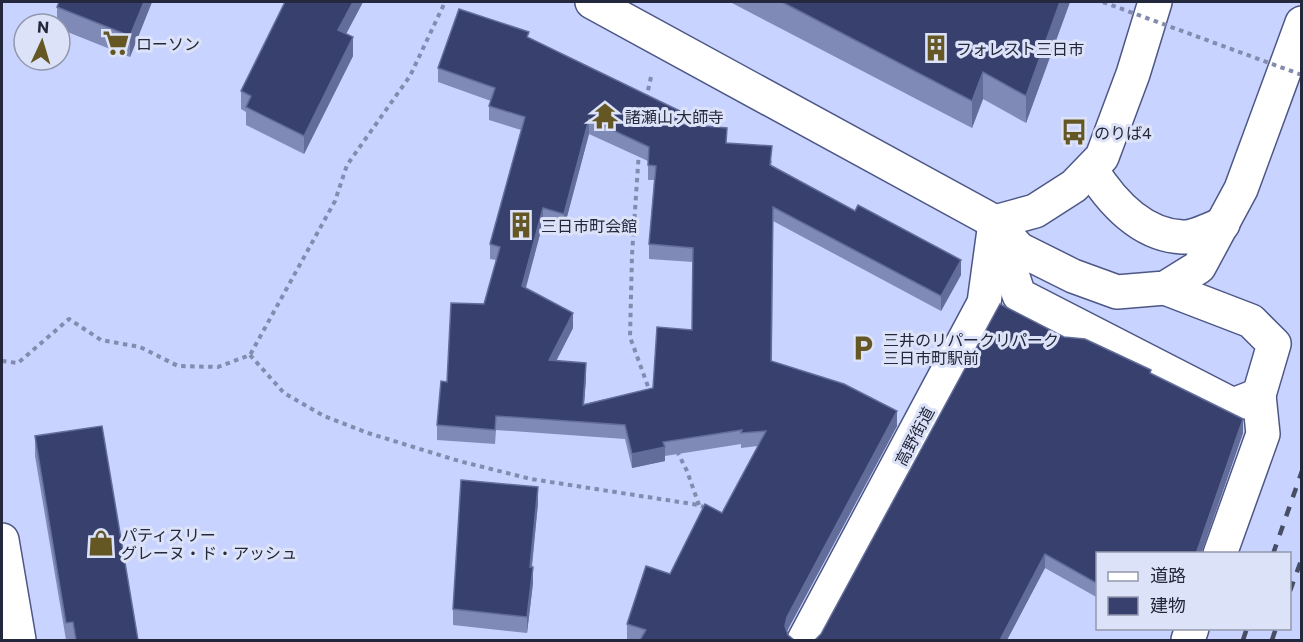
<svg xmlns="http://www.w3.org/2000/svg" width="1303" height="642" font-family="Commissioner,'Noto Sans JP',sans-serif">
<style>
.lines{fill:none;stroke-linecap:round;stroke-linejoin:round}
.street-casing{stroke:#4d5786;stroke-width:36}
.secondary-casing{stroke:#4d5786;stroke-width:36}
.highway-casing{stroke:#4d5786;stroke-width:36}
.path{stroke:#838cae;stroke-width:4;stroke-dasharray:4.5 4.5;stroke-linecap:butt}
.street{stroke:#fff;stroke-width:33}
.secondary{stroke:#fff;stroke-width:33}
.highway{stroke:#fff;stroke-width:33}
.rail{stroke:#464d65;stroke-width:4.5;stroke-dasharray:10 10;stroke-linecap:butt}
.path-bridge{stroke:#838cae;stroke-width:4;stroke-dasharray:4.5 4.5;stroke-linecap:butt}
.wall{fill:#808ab6;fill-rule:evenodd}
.shaded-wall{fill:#636d9a}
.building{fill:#38416e;stroke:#636d9a;stroke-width:1.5;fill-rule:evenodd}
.labels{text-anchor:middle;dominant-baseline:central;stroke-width:6;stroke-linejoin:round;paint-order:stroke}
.poi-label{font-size:16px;fill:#23283c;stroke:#dce2f8;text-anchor:start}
.street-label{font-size:16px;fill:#23283c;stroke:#dce2f8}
</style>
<rect width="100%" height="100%" fill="#c8d4ff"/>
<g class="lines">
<g class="street-casing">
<g id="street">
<path d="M1091 169C1111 201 1141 235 1182 237 1194 238 1212 228 1223 224"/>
<polyline points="995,222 1019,295 1233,405 1259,395 1274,344 1251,321 1165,288"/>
<polyline points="995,222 1035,211 1074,186 1102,157 1133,74 1155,2"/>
<polyline points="998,226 1019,249 1073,276 1117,292 1165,288 1199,267 1241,189 1302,23"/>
<polyline points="1220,554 1263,434 1259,395"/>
<polyline points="804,640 984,303 994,230"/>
<polyline points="1188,640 1192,628"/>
</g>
</g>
<g class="secondary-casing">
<polyline id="secondary" points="592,2 995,222"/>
</g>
<g class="highway-casing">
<polyline id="highway" points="2,540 19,640"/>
</g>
<g class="path">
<polyline points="1109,3 1109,2"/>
<polyline points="646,99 651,77"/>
<polyline points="639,151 632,255 630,337 650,392"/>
<polyline points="250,355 284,393 324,416 368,433 459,461 531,479 699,505 708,509"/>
<polyline points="2,361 18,363 69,319 101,340 140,347 178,366 218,367 250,355 335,201 347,165 410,76 445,2"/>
<polyline points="677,451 687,471 699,505"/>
</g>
<use href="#street" class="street"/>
<use href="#secondary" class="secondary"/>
<use href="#highway" class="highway"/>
<g class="rail">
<polyline points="1273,554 1302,471"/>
<polyline points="1290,591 1302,558"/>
<polyline points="1243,640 1247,628"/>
<polyline points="1272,640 1276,628"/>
</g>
<polyline class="path-bridge" points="1103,2 1302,75"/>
</g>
<g class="wall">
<polygon points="152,2 130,57 60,29 60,24 57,24 57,7"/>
<polygon points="285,2 363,2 346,34 353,56 304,154 246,125 246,112 241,109 241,91"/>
<polygon points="730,2 1070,2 1026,123 983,99 972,128"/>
<path d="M529 38 682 124 772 161 771 165 961 275 941 311 773 221 772 361 897 426 787 631 788 635 794 640H634L627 639V624L722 513 758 446 741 448V444L665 456V461L632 468 625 439 496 430 495 444 437 440V425L447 382 484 304 496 260 490 259V244L521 130 489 120V106L491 101 438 82V68ZM589 134 648 161V180H654L649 244V259L693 262 692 330 653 388 584 404 586 378 556 361 573 328 526 288 543 223 564 228Z"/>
<polygon points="1064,337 1151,373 1243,433 1201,554 1098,554 1098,598 1045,568 1007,640 815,640 821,634"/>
<polygon points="35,436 138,640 66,640 35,456"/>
<polygon points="538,503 532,567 533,583 527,633 453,625 453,609"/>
</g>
<g class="shaded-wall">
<polygon points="144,2 152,2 130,57 130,36"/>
<polygon points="353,2 363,2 338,49 338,30"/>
<polygon points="1060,2 1070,2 1026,123 1026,96"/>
<polygon points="353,37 353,56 304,154 304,136"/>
<polygon points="983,72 983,99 972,128 972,101"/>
<polygon points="589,119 589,134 564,228 564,214"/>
<polygon points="543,208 543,223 522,301 522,286"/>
<polygon points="961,260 961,275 941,311 941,296"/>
<polygon points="573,313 573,328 549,375 549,360"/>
<polygon points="586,363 586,378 583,419 583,405"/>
<polygon points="897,411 897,426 787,631 785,640 785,626 787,617"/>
<polygon points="1243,419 1243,433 1201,554 1196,554"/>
<polygon points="665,447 665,461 632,468 632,454"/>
<polygon points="538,487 538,503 530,583 530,567"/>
<polygon points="1045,554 1045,568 1007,640 999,640"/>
<polygon points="533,567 533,583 527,633 527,617"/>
</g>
<g class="building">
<polygon points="59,2 144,2 130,36 57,7"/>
<polygon points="285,2 353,2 338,30 353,37 304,136 246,107 251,96 241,91"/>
<polygon points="782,2 1060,2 1026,96 983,72 972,101"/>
<path d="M459 9 529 32 527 37 682 112 681 124 727 128 726 143 772 146 770 165 855 211 858 205 961 260 941 296 773 207 771 361 844 384 897 411 787 617 785 626 788 635 794 640H640L646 630 627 624 646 566 670 574 705 504 722 513 766 431 741 433 742 430 663 442 665 447 632 454 625 425 496 416 495 430 437 425 441 381 447 382 451 303 484 304 500 247 490 244 525 117 489 106 495 88 438 68ZM589 119 649 147 648 165 656 166 649 244 693 248 692 330 657 327 653 388 583 405 586 363 549 360 573 313 522 286 543 208 564 214Z"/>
<polygon points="1000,304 1064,337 1085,339 1151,370 1150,373 1243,419 1196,554 1098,554 1098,584 1045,554 1000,640 815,640 821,634"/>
<polygon points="102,426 138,640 76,640 73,622 66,623 35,436"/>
<polygon points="461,480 538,487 530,567 533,567 527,617 453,609"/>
</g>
<defs>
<g id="supermarket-bare" transform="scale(2.07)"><path d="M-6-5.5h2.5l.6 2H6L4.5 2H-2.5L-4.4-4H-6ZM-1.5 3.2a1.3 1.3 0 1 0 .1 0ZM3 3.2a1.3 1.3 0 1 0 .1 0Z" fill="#655724" stroke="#dce2f8" stroke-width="2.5" paint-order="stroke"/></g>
<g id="building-bare" transform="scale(2.07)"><path d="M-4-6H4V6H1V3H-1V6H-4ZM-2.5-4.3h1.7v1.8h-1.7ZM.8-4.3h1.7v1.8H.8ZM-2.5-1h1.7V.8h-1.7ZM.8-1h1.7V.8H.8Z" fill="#655724" stroke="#dce2f8" stroke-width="2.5" paint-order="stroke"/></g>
<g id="temple-bare" transform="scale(2.07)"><path d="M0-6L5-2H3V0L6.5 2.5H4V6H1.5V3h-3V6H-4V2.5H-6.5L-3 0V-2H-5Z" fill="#655724" stroke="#dce2f8" stroke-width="2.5" paint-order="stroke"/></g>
<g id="bus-bare" transform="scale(2.07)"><path d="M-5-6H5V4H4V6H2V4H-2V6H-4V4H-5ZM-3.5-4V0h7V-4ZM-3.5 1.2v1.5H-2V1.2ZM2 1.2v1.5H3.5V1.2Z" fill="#655724" stroke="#dce2f8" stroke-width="2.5" paint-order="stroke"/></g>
<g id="parking-bare" transform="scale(2.07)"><path d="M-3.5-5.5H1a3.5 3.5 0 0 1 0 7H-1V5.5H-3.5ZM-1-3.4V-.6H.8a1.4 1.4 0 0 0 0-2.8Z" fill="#655724" stroke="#dce2f8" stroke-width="2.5" paint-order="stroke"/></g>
<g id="shop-bare" transform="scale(2.07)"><path d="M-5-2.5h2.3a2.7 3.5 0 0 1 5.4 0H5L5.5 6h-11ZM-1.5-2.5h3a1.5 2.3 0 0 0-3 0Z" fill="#655724" stroke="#dce2f8" stroke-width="2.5" paint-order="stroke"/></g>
</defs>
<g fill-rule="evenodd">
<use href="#supermarket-bare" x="116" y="43"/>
<use href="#building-bare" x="936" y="48"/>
<use href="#temple-bare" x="605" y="116"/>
<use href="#bus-bare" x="1074" y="132"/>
<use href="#building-bare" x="521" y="225"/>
<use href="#parking-bare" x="863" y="348"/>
<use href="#shop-bare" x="101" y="543"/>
</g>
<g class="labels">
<g class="poi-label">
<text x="136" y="43">ローソン</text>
<text x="956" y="48">フォレスト三日市</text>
<text x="625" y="116">諸瀬山 大師寺</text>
<text x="1094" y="132">のりば4</text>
<text x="541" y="225">三日市町会館</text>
<text x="883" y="339">三井のリパークリパーク<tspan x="883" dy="18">三日市町駅前</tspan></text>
<text x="121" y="534">パティスリー<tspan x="121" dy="18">グレーヌ・ド・アッシュ</tspan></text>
</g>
<g class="street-label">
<text transform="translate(914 436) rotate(-62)">高野街道</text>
</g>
</g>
<rect width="1303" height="642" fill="none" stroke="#23283c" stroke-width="6"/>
<rect x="1096" y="552" width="195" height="78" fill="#dce2f8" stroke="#9298ad" stroke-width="1.5"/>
<rect x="1108" y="572" width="30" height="9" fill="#ffffff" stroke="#9298ad" stroke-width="1.5"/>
<text x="1150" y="582" font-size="18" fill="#23283c">道路</text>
<rect x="1108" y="597" width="30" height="18" fill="#38416e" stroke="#9298ad" stroke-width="1.5"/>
<text x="1150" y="612" font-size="18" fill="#23283c">建物</text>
<g transform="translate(42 42) rotate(4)"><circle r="28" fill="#dce2f8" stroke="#9298ad" stroke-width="1.5"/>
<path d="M0-4.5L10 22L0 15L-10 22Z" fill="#655724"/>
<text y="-9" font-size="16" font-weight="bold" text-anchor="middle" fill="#23283c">N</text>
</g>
</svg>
